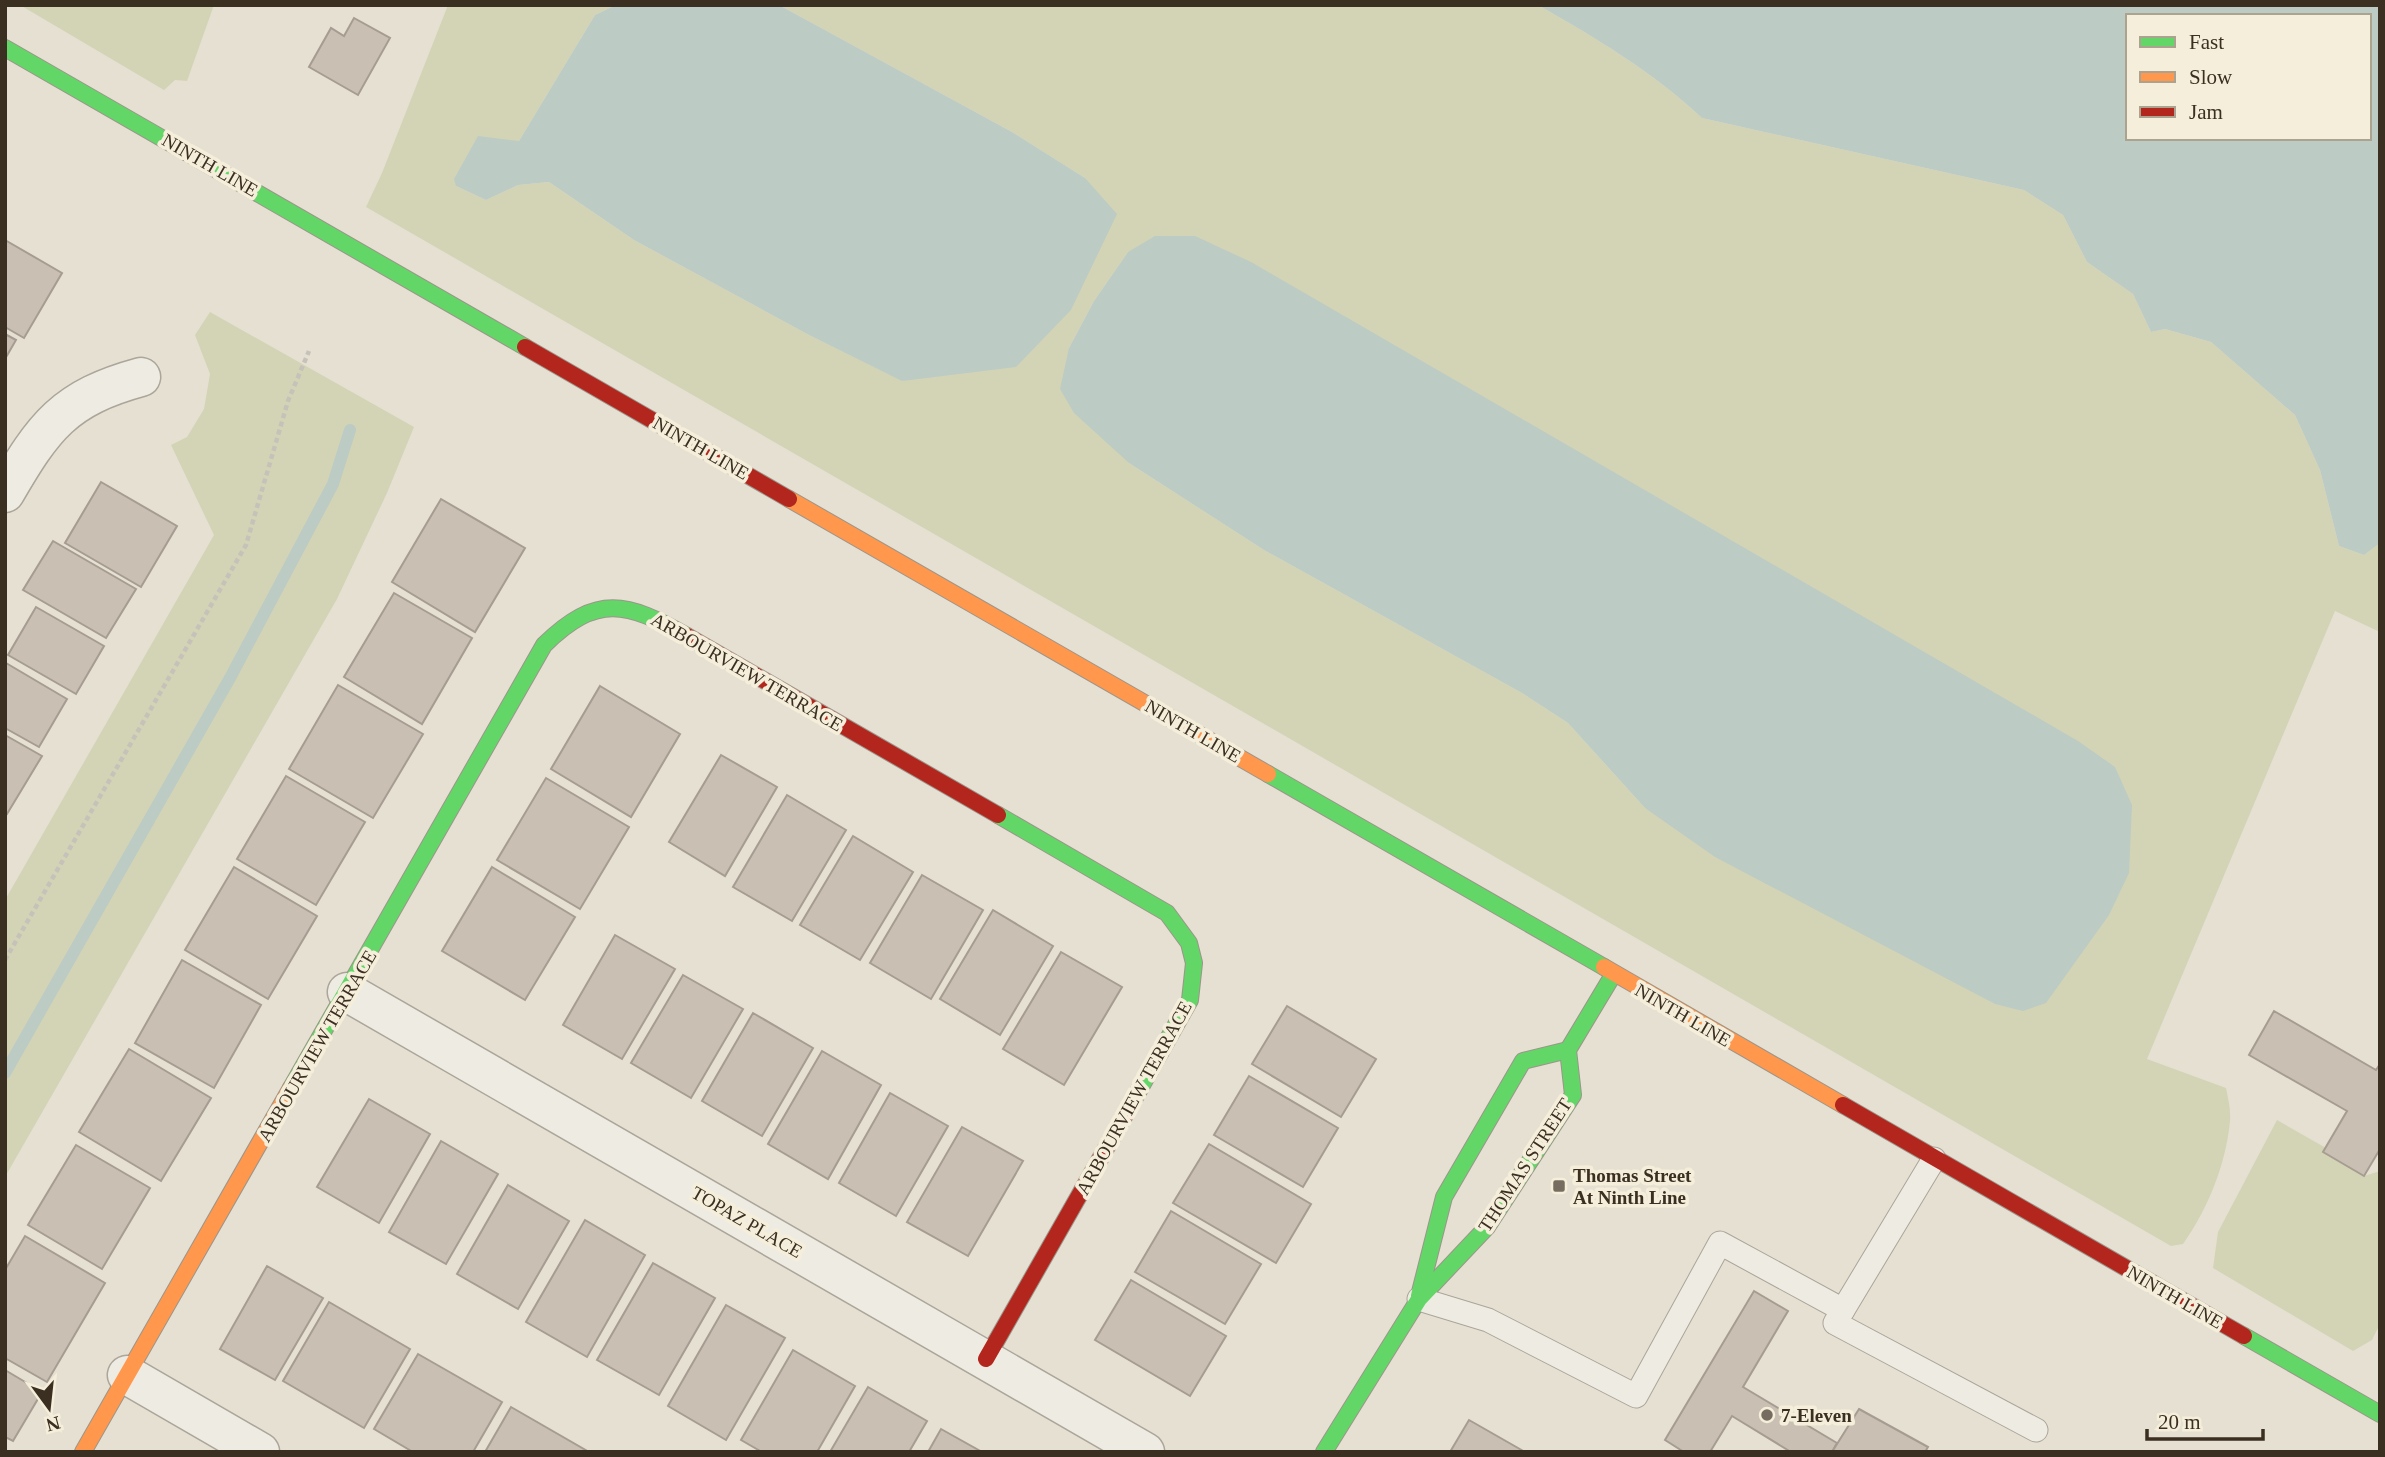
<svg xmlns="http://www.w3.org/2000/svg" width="2385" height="1457" font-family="'Times New Roman',serif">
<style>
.green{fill:#d3d4b5;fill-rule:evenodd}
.water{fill:#bccbc3;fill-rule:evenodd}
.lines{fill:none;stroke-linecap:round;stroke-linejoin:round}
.stream{stroke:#bccbc3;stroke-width:12}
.building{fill:#c9c0b3;stroke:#a69c91;stroke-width:2}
.lane-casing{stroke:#aba59a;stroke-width:25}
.street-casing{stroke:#aba59a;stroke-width:41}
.fast-casing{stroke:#9b958a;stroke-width:18}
.slow-casing{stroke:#9b958a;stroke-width:18}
.jam-casing{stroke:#9b958a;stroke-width:18}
.path{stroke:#c6c2ba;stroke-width:4.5;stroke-dasharray:5 3.5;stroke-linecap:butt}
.lane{stroke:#eeebe3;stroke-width:23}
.street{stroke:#eeebe3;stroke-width:38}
.fast{stroke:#63d668;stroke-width:16}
.slow{stroke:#ff974d;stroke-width:16}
.jam{stroke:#b3261e;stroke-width:16}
.poi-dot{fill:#766d60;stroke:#f5eeda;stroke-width:2.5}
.labels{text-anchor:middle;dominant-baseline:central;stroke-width:7;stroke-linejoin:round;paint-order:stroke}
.street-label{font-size:19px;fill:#3b2f22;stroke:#f5eeda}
.poi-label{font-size:19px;font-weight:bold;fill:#3b2f22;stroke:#f5eeda;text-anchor:start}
</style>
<rect width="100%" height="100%" fill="#e5e0d2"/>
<g class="green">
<polygon points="20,5 214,5 187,81 175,80 164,90"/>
<path d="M448 5H616L595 15 519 141 456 186 486 200 518 185 549 182 634 240 809 335 903 381 1085 178 1012 132 779 5H1538C1596 38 1653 72 1702 118L2024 190 2063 215 2087 262 2133 294 2151 332 2165 329 2211 342 2295 415 2320 470 2339 546 2364 555 2380 543V632L2335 611 2147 1059 2226 1088C2228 1098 2231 1110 2230 1121 2226 1164 2208 1209 2183 1244L2171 1246 366 207 382 173ZM1128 252 1995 1004 1645 808 1568 723 1522 693 1264 550 1129 463 1069 348 1094 301Z"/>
<polygon points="210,312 414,427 387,493 337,599 5,1177 5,900 214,535 171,445 187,437 204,409 210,374 195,335"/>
<polygon points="2277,1120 2326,1148 2324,1153 2364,1176 2380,1171 2380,1324 2372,1340 2353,1351 2213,1268 2218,1232"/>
</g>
<g class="water">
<polygon points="616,5 779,5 1012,132 1085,178 1117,214 1071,310 1016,367 902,381 809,335 634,240 549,182 518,185 486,200 456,186 454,179 478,136 519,141 595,15"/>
<path d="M1538 5H2380V543L2364 555 2339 546 2320 470 2295 415 2211 342 2165 329 2151 332 2133 294 2087 262 2063 215 2024 190 1702 118C1653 72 1596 38 1538 5ZM2128 16H2369V138H2128Z"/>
<polygon points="1155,236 1195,236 1251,262 2078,741 2115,767 2132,805 2129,873 2109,915 2046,1003 2023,1011 1995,1004 1715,857 1645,808 1568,723 1522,693 1264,550 1129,463 1074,413 1060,389 1069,348 1094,301 1128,252"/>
</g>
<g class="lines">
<polyline class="stream" points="5,1073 230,678 333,484 350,430"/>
</g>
<g class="building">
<polygon points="354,18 390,38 358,95 309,67 331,28 344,36"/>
<polygon points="5,240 62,273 24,338 5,327"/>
<polygon points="5,334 16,340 5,359"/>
<polygon points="101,482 177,526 141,587 65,543"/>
<polygon points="441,499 525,548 475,632 392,582"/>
<polygon points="53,541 136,589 106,638 23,590"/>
<polygon points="394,593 472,638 422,724 344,677"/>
<polygon points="36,607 104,646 76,694 8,655"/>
<polygon points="6,663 67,699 39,747 5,728"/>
<polygon points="338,685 423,734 373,818 289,769"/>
<polygon points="600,686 680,734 631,817 551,769"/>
<polygon points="5,735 42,756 7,814 5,813"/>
<polygon points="721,755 777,787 725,876 669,842"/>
<polygon points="286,776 365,822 316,905 237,859"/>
<polygon points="546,778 629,827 580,909 497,860"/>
<polygon points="787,795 846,830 792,921 733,887"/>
<polygon points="853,836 913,872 860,960 800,925"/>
<polygon points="234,867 317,916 268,999 185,950"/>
<polygon points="492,867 575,917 525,1000 442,951"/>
<polygon points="922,875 983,910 931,999 870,963"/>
<polygon points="993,910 1053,946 1000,1035 940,999"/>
<polygon points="615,935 675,969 622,1059 563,1025"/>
<polygon points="1061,952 1122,987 1064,1085 1003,1049"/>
<polygon points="182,960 261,1005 214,1088 135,1043"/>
<polygon points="683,975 743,1009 691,1098 631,1063"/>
<polygon points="1287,1006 1376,1059 1341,1117 1252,1064"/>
<polygon points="2274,1011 2376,1070 2380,1064 2380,1149 2364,1176 2323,1152 2347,1111 2249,1055"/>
<polygon points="753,1013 813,1048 762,1136 702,1101"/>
<polygon points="129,1049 211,1098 161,1181 79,1132"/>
<polygon points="822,1051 881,1085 828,1179 768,1144"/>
<polygon points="1249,1076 1338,1128 1303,1187 1214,1135"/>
<polygon points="890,1093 948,1126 896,1216 839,1183"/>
<polygon points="369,1099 430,1134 379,1223 317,1187"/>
<polygon points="962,1127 1023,1161 968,1256 907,1222"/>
<polygon points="441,1141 498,1174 446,1264 389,1232"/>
<polygon points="1209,1144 1311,1204 1276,1263 1173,1203"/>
<polygon points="76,1145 150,1188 102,1269 28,1225"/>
<polygon points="508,1185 569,1221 518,1309 457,1274"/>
<polygon points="1171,1211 1261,1264 1225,1324 1135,1272"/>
<polygon points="585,1220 645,1255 587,1357 526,1322"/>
<polygon points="25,1236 105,1283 47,1382 5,1358 5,1270"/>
<polygon points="653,1263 715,1298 659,1395 597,1360"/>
<polygon points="267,1266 323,1298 275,1380 220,1349"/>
<polygon points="1131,1280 1226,1336 1190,1396 1095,1340"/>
<polygon points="1754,1291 1788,1311 1743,1387 1837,1443 1832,1452 1791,1452 1732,1416 1710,1452 1684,1452 1665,1440"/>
<polygon points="329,1302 410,1349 364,1428 283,1381"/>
<polygon points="726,1305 785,1338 726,1440 668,1406"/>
<polygon points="793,1350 855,1386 817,1452 762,1452 741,1440"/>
<polygon points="418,1354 502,1402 473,1452 413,1452 374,1429"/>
<polygon points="5,1370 42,1392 13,1441 5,1437"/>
<polygon points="868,1387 927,1421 909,1452 830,1452"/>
<polygon points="511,1407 589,1452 485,1452"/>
<polygon points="1859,1409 1928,1447 1925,1452 1832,1452"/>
<polygon points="1469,1420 1525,1452 1450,1452"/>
<polygon points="941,1429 982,1452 928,1452"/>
</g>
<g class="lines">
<g class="lane-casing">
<g id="lane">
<polyline points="1419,1299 1488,1320 1636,1396 1720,1243 1843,1310 1934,1159"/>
<polyline points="1843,1310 1835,1323 2036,1430"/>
</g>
</g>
<g class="street-casing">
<g id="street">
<path d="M5 493C44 426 64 398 141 377"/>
<polyline points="347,992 1145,1452"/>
<polyline points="127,1375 260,1452"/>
</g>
</g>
<g class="fast-casing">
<g id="fast">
<polyline points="5,48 525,347"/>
<polyline points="1268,774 1604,967"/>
<polyline points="998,815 1167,913 1189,943 1194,963 1190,1000 1129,1108"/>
<path d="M291 1088 544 645C597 593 627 602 687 636"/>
<polyline points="1419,1296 1444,1197 1523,1061 1568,1050"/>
<polyline points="2244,1336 2380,1414"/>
<polyline points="1324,1452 1419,1299 1487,1227 1573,1095 1568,1050 1613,975"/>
</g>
</g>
<g class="slow-casing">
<g id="slow">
<polyline points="789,499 1268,774"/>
<polyline points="1604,967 1843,1105"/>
<polyline points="83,1452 291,1088"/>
</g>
</g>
<g class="jam-casing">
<g id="jam">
<polyline points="525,347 789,499"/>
<polyline points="687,636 998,815"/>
<polyline points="1843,1105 2244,1336"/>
<polyline points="986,1359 1129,1108"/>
</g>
</g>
<polyline class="path" points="5,960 246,545 288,401 309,351"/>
<use href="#lane" class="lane"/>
<use href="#street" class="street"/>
<use href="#fast" class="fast"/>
<use href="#slow" class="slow"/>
<use href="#jam" class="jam"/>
</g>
<g class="poi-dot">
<rect x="1552" y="1179" width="14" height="14" rx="3.5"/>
<circle cx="1767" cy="1415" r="7"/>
</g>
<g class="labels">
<g class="street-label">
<text transform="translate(210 165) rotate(30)">NINTH LINE</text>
<text transform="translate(701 448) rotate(30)">NINTH LINE</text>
<text transform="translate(747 672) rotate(30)">ARBOURVIEW TERRACE</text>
<text transform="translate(1193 731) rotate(30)">NINTH LINE</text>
<text transform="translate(1683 1015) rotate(30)">NINTH LINE</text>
<text transform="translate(317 1046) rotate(-60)">ARBOURVIEW TERRACE</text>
<text transform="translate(1134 1098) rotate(-61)">ARBOURVIEW TERRACE</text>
<text transform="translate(1525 1165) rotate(-57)">THOMAS STREET</text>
<text transform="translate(747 1222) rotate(30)">TOPAZ PLACE</text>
<text transform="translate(2175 1297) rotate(30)">NINTH LINE</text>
</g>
<g class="poi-label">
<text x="1573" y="1175">Thomas Street<tspan x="1573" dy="22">At Ninth Line</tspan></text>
<text x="1781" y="1415">7-Eleven</text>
</g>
</g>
<rect width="2385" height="1457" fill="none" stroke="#3b2f22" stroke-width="14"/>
<rect x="2126" y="14" width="245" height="126" fill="#f5eeda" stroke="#aba290" stroke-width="2"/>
<rect x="2140" y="37" width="35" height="10" fill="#63d668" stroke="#aba290" stroke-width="2"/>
<text x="2189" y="49" font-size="21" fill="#3b2f22">Fast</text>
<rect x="2140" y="72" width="35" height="10" fill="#ff974d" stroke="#aba290" stroke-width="2"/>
<text x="2189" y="84" font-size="21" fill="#3b2f22">Slow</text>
<rect x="2140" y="107" width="35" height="10" fill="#b3261e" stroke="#aba290" stroke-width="2"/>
<text x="2189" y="119" font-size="21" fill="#3b2f22">Jam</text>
<g transform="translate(49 1408) rotate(165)" stroke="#f5eeda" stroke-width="5" paint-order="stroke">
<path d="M0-5L12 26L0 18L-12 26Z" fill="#3b2f22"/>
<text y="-10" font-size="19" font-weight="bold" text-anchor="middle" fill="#3b2f22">N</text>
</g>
<path d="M2147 1429v10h116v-10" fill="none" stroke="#3b2f22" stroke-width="3.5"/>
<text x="2158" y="1429" font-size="21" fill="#3b2f22" stroke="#f5eeda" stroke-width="5" paint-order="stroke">20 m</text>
</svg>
